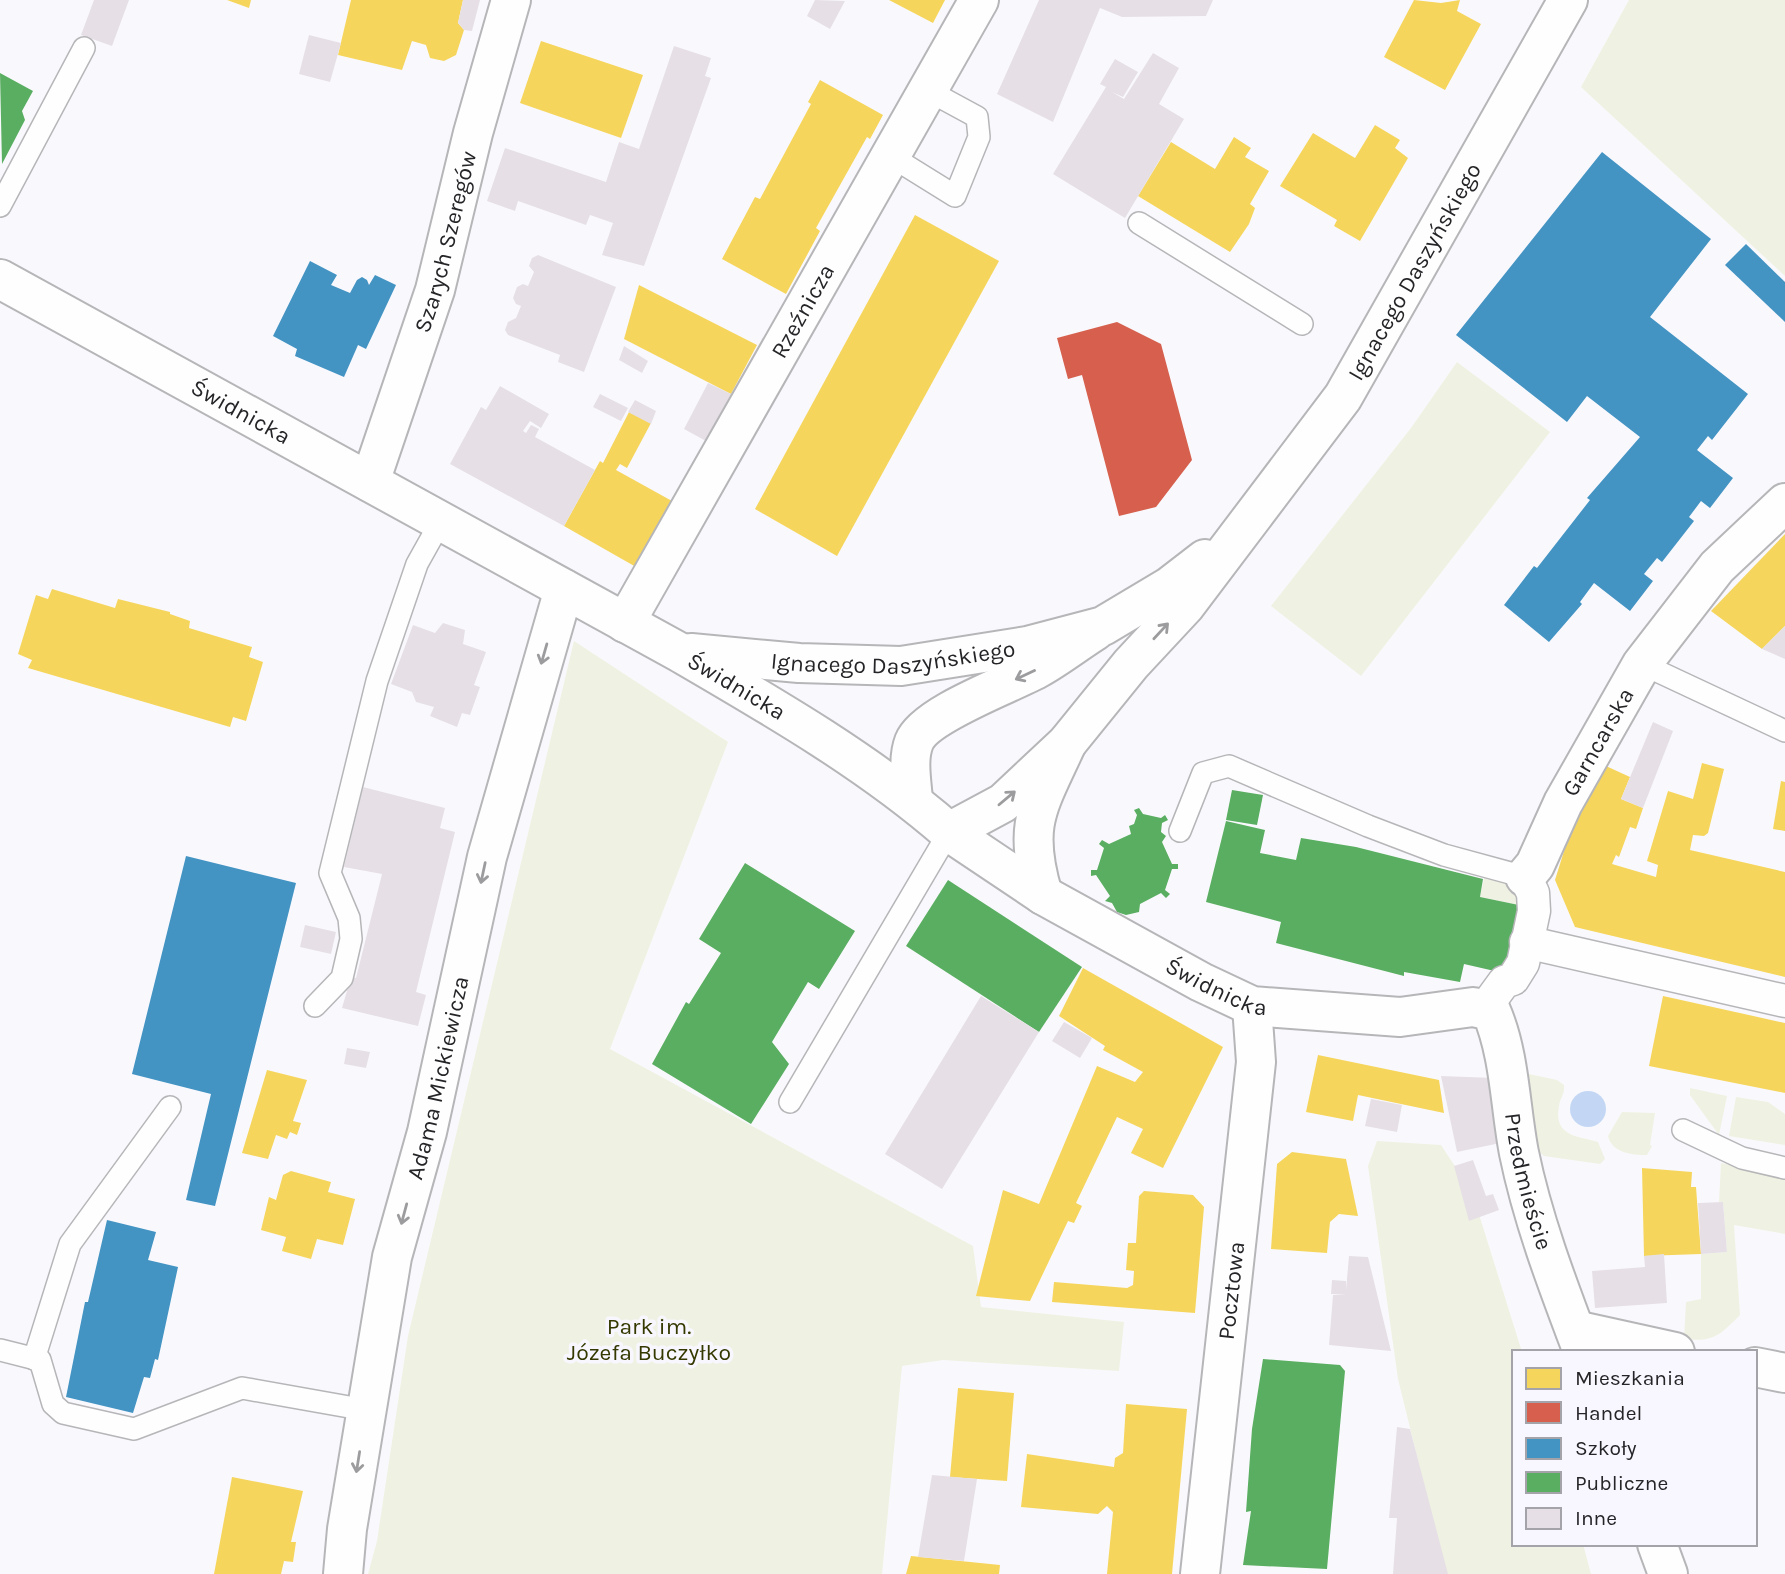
<svg xmlns="http://www.w3.org/2000/svg" width="1785" height="1574" font-family="Karla,sans-serif">
<style>
.green{fill:#eff2e2}
.water{fill:#c3d7f4}
.homes{fill:#f6d55c}
.shops{fill:#d6604d}
.schools{fill:#4393c3}
.public{fill:#5aae61}
.building{fill:#e6dfe6}
.lines{fill:none;stroke-linecap:round;stroke-linejoin:round}
.service-casing{stroke:#b6b6b9;stroke-width:24}
.pedestrian-casing{stroke:#b6b6b9;stroke-width:35}
.minor-casing{stroke:#b6b6b9;stroke-width:42}
.tertiary-casing{stroke:#b6b6b9;stroke-width:42}
.service{stroke:#fefeff;stroke-width:21}
.pedestrian{stroke:#fefeff;stroke-width:32}
.minor{stroke:#fefeff;stroke-width:38}
.tertiary{stroke:#fefeff;stroke-width:38}
.oneway{stroke:#9c9c9e}
.labels{text-anchor:middle;dominant-baseline:central;stroke-width:7;stroke-linejoin:round;paint-order:stroke}
.street-label{font-size:23px;fill:#252427;stroke:#f8f7ff}
.park-label{font-size:23px;fill:#353900;stroke:#f8f7ff}
</style>
<rect width="100%" height="100%" fill="#f9f9fd"/>
<g class="green">
<polygon points="1629,0 1785,0 1785,276 1581,87"/>
<polygon points="1457,362 1550,432 1361,676 1271,606 1411,428"/>
<polygon points="574,641 728,742 610,1049 973,1246 981,1307 1124,1322 1119,1371 943,1360 902,1366 882,1574 368,1574 377,1541 408,1336"/>
<polygon points="1485,874 1516,885 1528,907 1480,897"/>
<path d="M1524 1073 1557 1080 1564 1085C1565 1094 1560 1098 1559 1106 1553 1137 1579 1136 1598 1142L1605 1159 1600 1164 1544 1156 1539 1152Z"/>
<polygon points="1690,1088 1727,1096 1719,1135 1690,1095"/>
<polygon points="1736,1097 1768,1102 1785,1114 1785,1145 1729,1136"/>
<path d="M1622 1112 1655 1113 1650 1145 1652 1146 1647 1155C1632 1155 1612 1153 1608 1136Z"/>
<polygon points="1377,1141 1441,1145 1472,1192 1522,1352 1514,1352 1514,1544 1583,1544 1591,1574 1446,1574 1398,1379 1368,1166"/>
<path d="M1721 1163 1785 1177V1234L1734 1225 1740 1315C1719 1336 1714 1342 1684 1339L1686 1302 1701 1299V1254L1727 1252 1723 1202H1719Z"/>
</g>
<circle class="water" cx="1588" cy="1109" r="18"/>
<g class="homes">
<polygon points="227,0 251,0 249,8"/>
<polygon points="351,0 463,0 458,23 464,30 456,55 444,61 430,58 426,45 412,41 402,70 338,55"/>
<polygon points="889,0 945,0 933,23"/>
<polygon points="1414,0 1441,3 1460,0 1457,11 1481,24 1445,90 1384,57"/>
<polygon points="541,41 643,75 621,138 520,103"/>
<polygon points="820,80 883,115 870,139 867,137 816,228 820,231 786,294 722,259 755,197 760,199 811,104 808,102"/>
<polygon points="1375,125 1400,140 1395,148 1408,158 1360,241 1334,226 1337,220 1280,186 1313,133 1355,158"/>
<polygon points="1234,137 1251,148 1245,157 1269,171 1250,204 1255,208 1249,224 1230,252 1138,196 1171,142 1215,169"/>
<polygon points="915,215 999,261 837,556 755,509"/>
<polygon points="639,285 757,345 731,394 624,339"/>
<polygon points="629,412 651,423 627,468 620,464 616,470 672,501 636,567 564,526 600,461 603,463"/>
<polygon points="1785,534 1785,626 1762,649 1711,611"/>
<polygon points="52,589 115,608 118,599 170,612 170,614 190,621 189,628 252,647 249,657 263,662 246,721 233,717 230,727 28,668 32,660 18,654 36,595 48,599"/>
<polygon points="1702,763 1724,769 1708,833 1704,836 1693,835 1690,850 1785,872 1785,977 1575,927 1555,880 1569,835 1606,766 1630,777 1621,799 1643,808 1636,829 1630,827 1619,857 1616,855 1612,864 1656,877 1658,865 1647,861 1668,791 1693,799"/>
<polygon points="1781,781 1785,782 1785,831 1773,829"/>
<polygon points="1083,968 1223,1047 1163,1168 1131,1153 1143,1129 1117,1117 1076,1203 1082,1206 1074,1223 1068,1221 1030,1301 976,1296 1003,1190 1039,1204 1097,1066 1135,1082 1143,1072 1103,1050 1105,1046 1059,1016"/>
<polygon points="1663,996 1785,1023 1785,1093 1649,1066"/>
<polygon points="1318,1055 1439,1080 1444,1113 1358,1095 1353,1121 1306,1112"/>
<polygon points="267,1070 307,1080 293,1121 301,1123 297,1135 290,1132 287,1139 276,1135 268,1159 242,1153"/>
<polygon points="1292,1152 1346,1159 1358,1216 1339,1214 1330,1222 1327,1253 1271,1249 1277,1164"/>
<polygon points="1642,1168 1692,1172 1691,1187 1696,1187 1701,1254 1644,1256"/>
<polygon points="291,1171 331,1182 328,1192 355,1199 343,1245 317,1239 311,1259 282,1251 286,1237 261,1230 269,1197 276,1200 283,1175"/>
<polygon points="1144,1191 1193,1195 1204,1207 1195,1313 1052,1302 1054,1282 1127,1288 1133,1285 1134,1271 1126,1270 1128,1243 1136,1243 1139,1196"/>
<polygon points="958,1388 1014,1393 1007,1481 950,1477"/>
<polygon points="1126,1404 1187,1409 1172,1574 1107,1574 1113,1512 1107,1506 1098,1514 1021,1507 1027,1454 1114,1467 1115,1458 1123,1453"/>
<polygon points="232,1477 303,1491 291,1542 296,1542 293,1562 284,1561 281,1574 214,1574"/>
<polygon points="911,1556 1000,1565 999,1574 906,1574"/>
</g>
<polygon class="shops" points="1117,322 1161,344 1192,460 1156,507 1119,516 1082,375 1068,379 1057,338"/>
<g class="schools">
<polygon points="1602,152 1711,239 1650,317 1748,394 1712,440 1708,436 1697,450 1733,478 1710,508 1701,501 1689,517 1694,521 1662,562 1657,558 1644,574 1653,581 1630,611 1594,583 1580,602 1582,604 1549,642 1504,605 1534,566 1537,568 1590,500 1587,498 1640,437 1587,396 1567,422 1456,335"/>
<polygon points="1746,244 1785,282 1785,322 1725,265"/>
<polygon points="310,261 337,275 331,285 350,293 357,280 362,277 367,280 369,285 375,275 396,285 366,349 358,345 344,377 295,356 297,349 273,336"/>
<polygon points="186,856 296,883 215,1206 186,1200 211,1094 132,1074"/>
<polygon points="107,1220 156,1232 148,1260 178,1267 158,1360 155,1359 150,1378 144,1377 133,1413 66,1397 85,1302 88,1302"/>
</g>
<g class="public">
<polygon points="0,73 33,91 22,111 25,120 2,164"/>
<polygon points="1232,790 1263,795 1257,825 1226,820"/>
<polygon points="1139,808 1143,814 1161,818 1165,815 1168,820 1162,823 1161,832 1166,836 1162,842 1172,864 1178,864 1178,869 1172,869 1165,890 1170,894 1166,898 1161,893 1140,904 1139,912 1126,915 1117,912 1112,903 1105,901 1110,896 1096,875 1091,876 1091,870 1097,870 1104,848 1099,844 1102,840 1109,844 1131,834 1129,826 1134,824 1137,815 1134,810"/>
<polygon points="1226,821 1265,830 1260,853 1296,860 1301,838 1356,847 1483,879 1480,897 1528,907 1515,927 1509,952 1519,953 1512,975 1464,964 1460,982 1404,972 1404,976 1276,943 1281,922 1206,902"/>
<polygon points="745,863 855,931 819,989 808,982 772,1042 789,1064 751,1124 652,1064 686,1002 689,1004 721,953 699,939"/>
<polygon points="948,880 1082,967 1039,1032 906,946"/>
<polygon points="1263,1359 1340,1365 1345,1371 1327,1569 1243,1565 1251,1511 1246,1512 1252,1429"/>
</g>
<g class="building">
<polygon points="94,0 129,0 112,46 81,35"/>
<polygon points="463,0 480,0 472,31 464,30 458,23"/>
<polygon points="815,0 845,1 830,29 807,16"/>
<polygon points="1039,0 1213,0 1206,16 1122,17 1100,8 1053,122 997,94"/>
<polygon points="309,35 341,43 330,82 299,74"/>
<polygon points="674,46 711,58 705,76 711,78 644,266 602,255 613,223 590,215 586,225 518,201 515,211 487,201 505,148 606,182 619,142 639,149"/>
<polygon points="1153,53 1179,68 1159,104 1184,119 1125,218 1053,174 1106,87 1100,84 1115,59 1138,72 1123,97 1112,92 1124,99"/>
<polygon points="538,255 616,287 584,372 558,362 560,355 508,335 505,330 508,322 516,318 521,306 516,304 513,298 517,287 523,284 528,286 534,272 529,266 532,258"/>
<polygon points="624,346 648,361 642,373 619,360"/>
<polygon points="708,383 731,394 706,441 684,429"/>
<polygon points="500,386 549,414 541,428 530,421 523,431 526,433 531,425 539,429 535,437 595,470 564,526 450,464 481,407 486,410"/>
<polygon points="600,394 628,408 621,421 593,407"/>
<polygon points="635,400 656,411 651,424 628,412"/>
<polygon points="443,623 465,630 463,644 486,652 474,685 480,687 470,715 462,713 457,727 430,716 434,707 416,702 412,692 391,684 413,625 435,633"/>
<polygon points="1785,626 1785,659 1762,649"/>
<polygon points="1653,722 1673,731 1643,808 1621,799"/>
<polygon points="363,787 445,808 440,828 455,832 416,992 426,995 418,1026 342,1008 351,977 356,978 382,874 344,867"/>
<polygon points="305,925 336,932 331,954 300,947"/>
<polygon points="981,996 1039,1032 942,1189 885,1154"/>
<polygon points="1064,1022 1092,1038 1080,1058 1052,1041"/>
<polygon points="347,1048 370,1052 366,1068 344,1064"/>
<polygon points="1441,1076 1494,1078 1510,1141 1457,1152"/>
<polygon points="1371,1099 1402,1105 1397,1132 1365,1126"/>
<polygon points="1473,1160 1486,1196 1493,1194 1499,1210 1469,1221 1454,1166"/>
<polygon points="1723,1202 1727,1252 1701,1254 1698,1203"/>
<polygon points="1664,1254 1667,1303 1595,1308 1592,1271 1645,1267 1644,1256"/>
<polygon points="1349,1256 1368,1257 1391,1351 1329,1345 1333,1295 1346,1294 1331,1294 1332,1280 1346,1281 1346,1290"/>
<polygon points="1397,1427 1410,1429 1448,1574 1393,1574 1397,1518 1389,1518"/>
<polygon points="932,1475 977,1479 964,1561 918,1557"/>
</g>
<g class="lines">
<g class="service-casing">
<g id="service">
<polyline points="889,155 955,196 979,137 977,117 929,91"/>
<polyline points="0,206 84,48"/>
<polyline points="1139,223 1302,324"/>
<polyline points="1642,664 1785,731"/>
<polyline points="1180,831 1203,773 1229,766 1368,826 1444,855 1525,877"/>
<polyline points="315,1006 342,978 351,939 349,918 330,873 377,681 417,564 441,521"/>
<polyline points="790,1102 949,832"/>
<polyline points="1683,1130 1742,1158 1785,1168"/>
<polyline points="0,1350 40,1360 53,1404 63,1413 134,1429 242,1388 366,1410"/>
<polyline points="34,1359 70,1244 170,1107"/>
</g>
</g>
<g class="pedestrian-casing">
<g id="pedestrian">
<polyline points="1526,942 1785,1001"/>
<polyline points="1485,1008 1504,982 1513,979 1523,963 1534,911 1533,893 1525,877"/>
</g>
</g>
<g class="minor-casing">
<g id="minor">
<path id="s1" d="M370 482 435 290 473 133 511 0"/>
<path id="s2" d="M625 623 979 0"/>
<path d="M913 801C912 783 907 760 914 742 925 714 1010 684 1037 669 1057 658 1076 643 1095 631"/>
<path id="s3" d="M949 832 1043 895 1201 982 1252 1006 1400 1017 1473 1007 1491 1011C1510 1054 1510 1107 1519 1153 1533 1221 1558 1286 1583 1352"/>
<path id="s4" d="M1525 877 1535 865 1563 803 1642 664 1717 567 1785 503"/>
<path d="M1043 895C1022 824 1038 807 1067 743"/>
<polyline points="1575,1330 1675,1352"/>
<polyline points="1755,1367 1785,1373"/>
<polyline points="1657,1544 1668,1574"/>
<path id="s5" d="M343 1574 347 1529 392 1257 427 1132 487 857 564 589"/>
<path id="s6" d="M1200 1574 1256 1062 1252 1006"/>
</g>
</g>
<g class="tertiary-casing">
<g id="tertiary">
<path id="s7" d="M0 279 679 652C770 705 869 762 949 832L1003 803 1067 743 1131 664 1185 606 1343 397 1568 0"/>
<path id="s8" d="M691 653 799 663 901 666 1027 646 1103 626 1170 586 1205 559"/>
</g>
</g>
<use href="#service" class="service"/>
<use href="#pedestrian" class="pedestrian"/>
<use href="#minor" class="minor"/>
<use href="#tertiary" class="tertiary"/>
</g>
<defs><path id="oneway-shaft" d="M-6 0H5M1.5-3L5.5 0L1.5 3" fill="none" stroke-width="1.6" stroke-linecap="round" stroke-linejoin="round" transform="scale(1.75)"/></defs>
<g class="oneway">
<use href="#oneway-shaft" transform="translate(1161 631) rotate(-47)"/>
<use href="#oneway-shaft" transform="translate(544 654) rotate(106)"/>
<use href="#oneway-shaft" transform="translate(1025 675) rotate(155)"/>
<use href="#oneway-shaft" transform="translate(1007 798) rotate(-40)"/>
<use href="#oneway-shaft" transform="translate(483 873) rotate(102)"/>
<use href="#oneway-shaft" transform="translate(404 1214) rotate(105)"/>
<use href="#oneway-shaft" transform="translate(358 1462) rotate(99)"/>
</g>
<g class="labels">
<g class="street-label">
<text stroke="none"><textPath href="#s1" startOffset="252">Szarych Szeregów</textPath></text>
<text stroke="none"><textPath href="#s7" startOffset="1836">Ignacego Daszyńskiego</textPath></text>
<text stroke="none"><textPath href="#s2" startOffset="359">Rzeźnicza</textPath></text>
<text stroke="none"><textPath href="#s7" startOffset="275">Świdnicka</textPath></text>
<text stroke="none"><textPath href="#s8" startOffset="203">Ignacego Daszyńskiego</textPath></text>
<text stroke="none"><textPath href="#s7" startOffset="842">Świdnicka</textPath></text>
<text stroke="none"><textPath href="#s4" startOffset="154">Garncarska</textPath></text>
<text stroke="none"><textPath href="#s3" startOffset="310">Świdnicka</textPath></text>
<text stroke="none"><textPath href="#s5" startOffset="506">Adama Mickiewicza</textPath></text>
<text stroke="none"><textPath href="#s3" startOffset="765">Przedmieście</textPath></text>
<text stroke="none"><textPath href="#s6" startOffset="285">Pocztowa</textPath></text>
</g>
<g class="park-label">
<text x="649" y="1326">Park im.<tspan x="649" dy="26">Józefa Buczyłko</tspan></text>
</g>
</g>
<rect x="1512" y="1350" width="245" height="196" fill="#f8f7ff" stroke="#a4a3a9" stroke-width="2"/>
<rect x="1526" y="1368" width="35" height="21" fill="#f6d55c" stroke="#a4a3a9" stroke-width="2"/>
<text x="1575" y="1385" font-size="21" fill="#252427">Mieszkania</text>
<rect x="1526" y="1402" width="35" height="21" fill="#d6604d" stroke="#a4a3a9" stroke-width="2"/>
<text x="1575" y="1420" font-size="21" fill="#252427">Handel</text>
<rect x="1526" y="1438" width="35" height="21" fill="#4393c3" stroke="#a4a3a9" stroke-width="2"/>
<text x="1575" y="1455" font-size="21" fill="#252427">Szkoły</text>
<rect x="1526" y="1472" width="35" height="21" fill="#5aae61" stroke="#a4a3a9" stroke-width="2"/>
<text x="1575" y="1490" font-size="21" fill="#252427">Publiczne</text>
<rect x="1526" y="1508" width="35" height="21" fill="#e6dfe6" stroke="#a4a3a9" stroke-width="2"/>
<text x="1575" y="1525" font-size="21" fill="#252427">Inne</text>
</svg>
